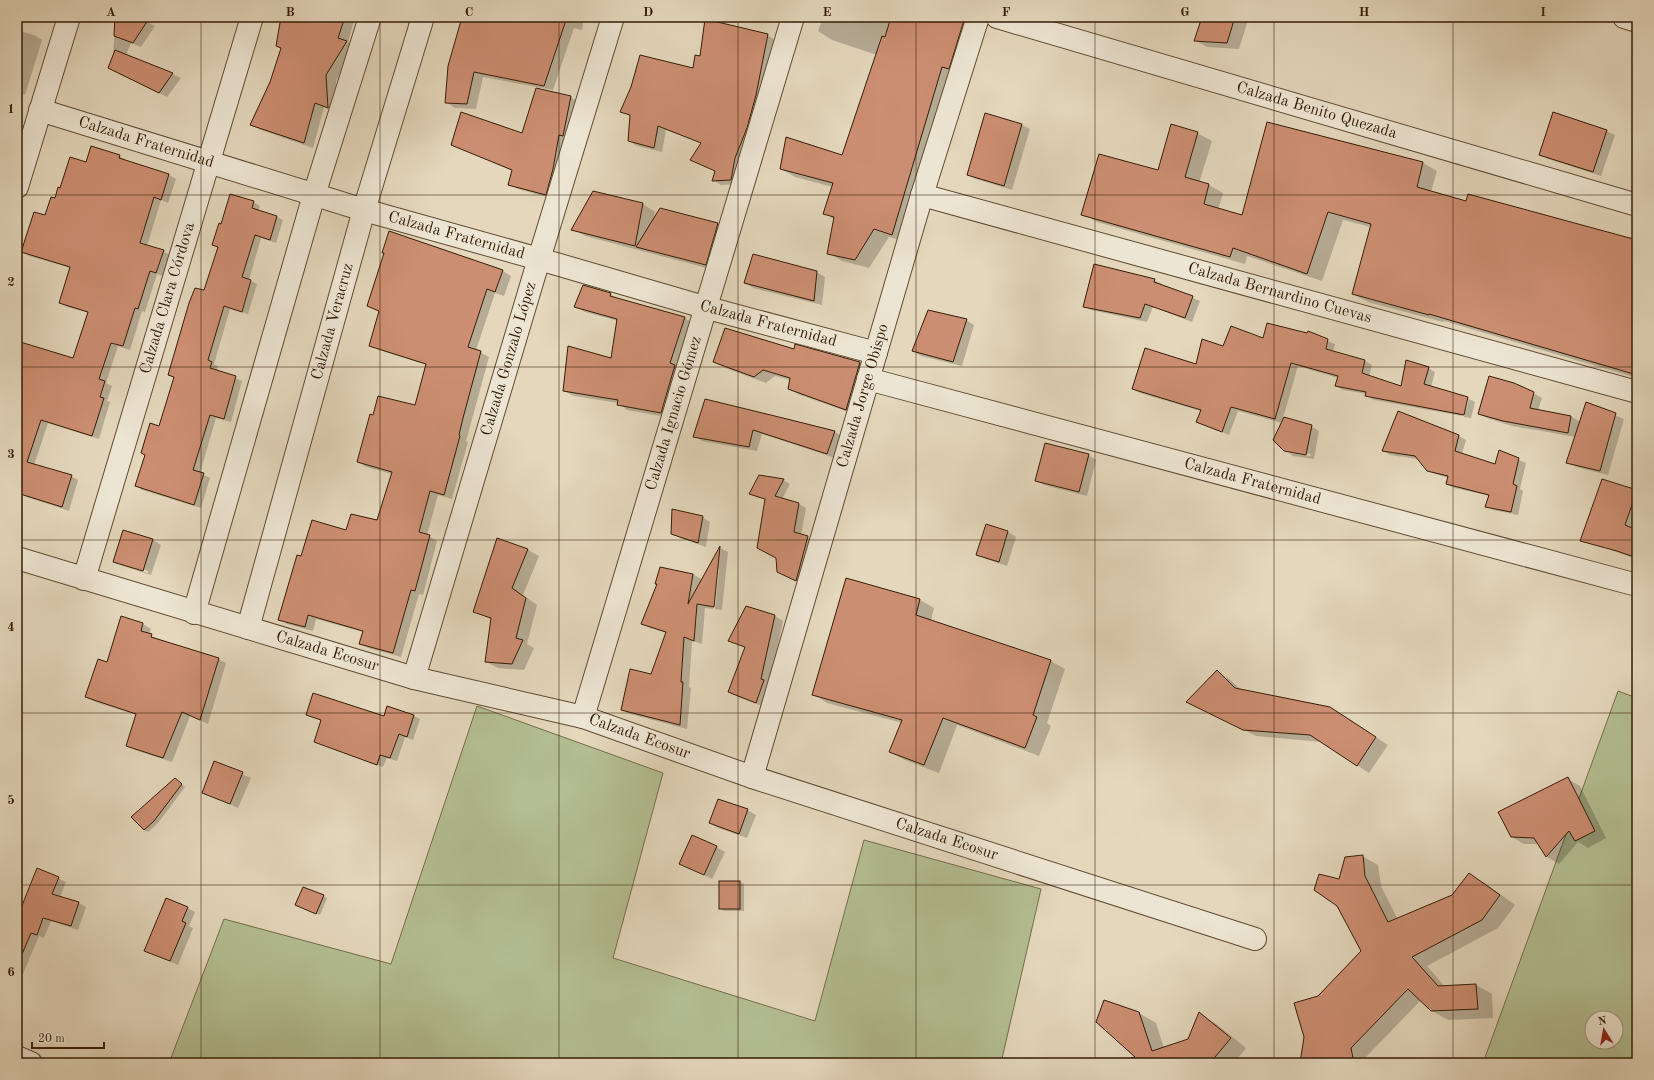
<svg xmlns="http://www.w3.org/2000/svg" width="1654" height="1080" font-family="'Old Standard TT',serif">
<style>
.green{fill:#b3be92;stroke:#746d4b;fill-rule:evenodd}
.shadow{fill:#0003;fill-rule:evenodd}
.building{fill:#cc8e72;stroke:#351c04}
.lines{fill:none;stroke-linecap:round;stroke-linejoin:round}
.minor-casing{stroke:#614b32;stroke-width:24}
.minor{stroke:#ede5d3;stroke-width:22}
.grid{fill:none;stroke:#351c04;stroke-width:1;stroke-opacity:0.55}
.labels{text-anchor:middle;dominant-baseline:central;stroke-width:3;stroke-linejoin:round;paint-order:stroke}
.street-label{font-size:16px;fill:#351c04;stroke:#ede5d3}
.neatline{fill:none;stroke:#351c04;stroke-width:1.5}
.grid-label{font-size:13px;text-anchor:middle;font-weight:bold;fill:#351c04}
</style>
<rect width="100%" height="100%" fill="#e4d7bc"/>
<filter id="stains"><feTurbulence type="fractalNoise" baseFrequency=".005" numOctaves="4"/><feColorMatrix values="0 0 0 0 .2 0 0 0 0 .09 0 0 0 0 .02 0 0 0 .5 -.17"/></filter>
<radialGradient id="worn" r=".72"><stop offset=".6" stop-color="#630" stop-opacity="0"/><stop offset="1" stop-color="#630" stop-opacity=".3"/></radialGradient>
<g class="green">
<path d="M1618 691 1637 698V1063H1483ZM1592 1018H1616V1042H1592Z"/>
<polygon points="477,706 663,773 613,958 815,1021 864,840 1041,889 1001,1063 169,1063 224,919 391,964"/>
</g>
<g class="shadow">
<polygon points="116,17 142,17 141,19 155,26 141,47 131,43 126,55 173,74 181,78 167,97 117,72 115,54 113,54"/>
<polygon points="302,17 355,17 348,42 356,47 336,80 337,113 324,107 313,148 261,130 251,125"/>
<polygon points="463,17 584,17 582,30 574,28 553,90 483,77 476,109 455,108 446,102"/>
<polygon points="823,17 983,17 907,242 889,237 869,268 842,261 828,253 835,220 824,213 833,187 795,177 781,169 843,157 877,55 832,40 818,31"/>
<polygon points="1203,17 1249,17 1239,49 1207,47 1195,40"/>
<polygon points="17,30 34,35 42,40 25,95 17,92"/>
<polygon points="767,35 775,40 739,184 721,185 713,180 716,171 692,160 702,143 666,130 662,152 637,146 629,141 631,116 622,112 693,70 701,57"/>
<polygon points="570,97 579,102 554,199 518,189 509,184 513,171 452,144 523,135"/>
<polygon points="1022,125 1030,129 1012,190 976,179 968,175"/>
<polygon points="1606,131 1615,135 1601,176 1548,159 1540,154"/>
<polygon points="1197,133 1212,141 1199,183 1209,185 1223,193 1218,210 1243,216 1423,163 1437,171 1431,192 1466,202 1632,240 1634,233 1637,234 1637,378 1444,321 1443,322 1368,302 1353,294 1371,227 1343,220 1322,281 1247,256 1245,264 1097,222 1083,214 1159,171"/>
<polygon points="119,156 126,160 126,162 169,175 176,179 168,203 161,200 147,246 163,251 170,255 163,276 157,274 145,312 142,311 130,350 118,346 106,383 112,386 107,401 110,402 99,439 48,423 34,465 71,476 78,480 69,511 27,497 20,493 17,488 17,341 73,359 89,313 67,307 60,303 71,268 29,256 22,252 46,217 61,189 87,163"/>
<polygon points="254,202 260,206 258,211 277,217 283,220 276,243 261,238 249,280 257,284 248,314 230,309 214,364 218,366 217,371 242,381 231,422 216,418 200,473 210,478 201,508 142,490 136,486 160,427 175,378 169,374 204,291 218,248 213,244 222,225"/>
<polygon points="643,204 655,212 653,221 718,224 730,231 718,271 585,236 573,229"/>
<polygon points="390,232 503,271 511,276 504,296 495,293 476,350 489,357 471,423 466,441 468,442 452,499 438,495 427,535 437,541 423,595 419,594 401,657 368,648 360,643 363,632 316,619 313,631 287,624 279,619 302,558 347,531 377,522 392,474 366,467 358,462 373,416 415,406 427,365 379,350 371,345 380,312 368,306 385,253"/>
<polygon points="816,272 825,277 822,305 753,288 745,283"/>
<polygon points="1154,280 1162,284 1161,285 1200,301 1192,322 1153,307 1147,322 1091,310 1084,306"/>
<polygon points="610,294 620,300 685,318 694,324 671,418 627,410 618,403 574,396 564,391 612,360 618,321 585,312 576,307"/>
<polygon points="966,320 974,325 962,366 921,356 913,351"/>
<polygon points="1308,333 1335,344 1333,352 1365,361 1372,365 1369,377 1402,387 1428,368 1435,372 1431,387 1468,398 1462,416 1374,400 1367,396 1367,394 1343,390 1336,386 1338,378 1298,366 1283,418 1311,426 1319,431 1314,459 1293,456 1289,453 1310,456 1311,454 1288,451 1288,452 1285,451 1282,423 1238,411 1229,435 1197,422 1201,411 1140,393 1133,389 1197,365 1223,348 1264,340 1308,334"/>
<polygon points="796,345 860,363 871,369 857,415 800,395 789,389 790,380 775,376 766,383 725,368 714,361 795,351"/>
<polygon points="1533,393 1542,398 1538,410 1571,416 1580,422 1587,403 1624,419 1608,475 1576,467 1567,462 1576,437 1512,426 1487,418 1479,414"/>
<polygon points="1469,399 1475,402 1471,418 1464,417"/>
<polygon points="706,400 835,432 843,437 835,458 762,434 757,451 702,441 694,436"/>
<polygon points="1459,436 1466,440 1462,454 1495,465 1500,452 1526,463 1520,489 1523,491 1518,515 1493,510 1486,506 1490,496 1454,488 1447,484 1449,478 1435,474 1428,470 1418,459 1390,455 1383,451"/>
<polygon points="1088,455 1096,460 1087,496 1044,485 1036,480"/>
<polygon points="783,480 790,484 782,499 799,504 806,508 801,535 815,541 803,584 785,575 777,557 766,500 750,494"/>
<polygon points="1631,489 1637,491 1637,559 1613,551 1606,547"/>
<polygon points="702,517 710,522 706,547 680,538 672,533"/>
<polygon points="987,525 1008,532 1016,537 1007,566 986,559 978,554"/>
<path d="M153 540 161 545 151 575 123 566 114 561ZM122 563 148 571V573L122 565Z"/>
<polygon points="720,548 728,552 722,610 715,609 719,568 717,571 713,609 705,608 702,644 692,641 689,687 691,688 687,729 630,714 622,710 652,675 667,633 650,628 642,623 693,574 701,579 700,584"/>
<polygon points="528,550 539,556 523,595 537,605 527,644 534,648 524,670 498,668 486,662 492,620 474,611"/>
<polygon points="847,579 920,600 934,608 931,621 1051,661 1065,669 1047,723 1051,726 1039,756 957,725 939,773 905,760 890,752 902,723 827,703 813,694"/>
<polygon points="746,607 775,616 783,621 765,707 738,697 729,692 746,648 729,640"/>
<polygon points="143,624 151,629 149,635 160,640 218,659 226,663 208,724 190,716 172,762 135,750 127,746 137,715 95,702 86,697 108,663"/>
<polygon points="1217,672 1229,679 1241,690 1330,708 1388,745 1369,773 1321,742 1256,736 1200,708"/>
<polygon points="388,707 414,716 420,719 413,740 405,737 397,761 387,758 383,767 315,741 322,721 307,714 384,718"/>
<polygon points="215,763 251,778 238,808 203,792"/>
<polygon points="175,779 185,787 158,823 148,832 144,830"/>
<polygon points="1568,779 1580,786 1606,838 1588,848 1578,842 1559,864 1547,857 1539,844 1524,844 1512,837"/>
<polygon points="747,810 756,815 747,838 718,828 710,823"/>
<polygon points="716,847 725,852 712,879 689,868"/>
<polygon points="1362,856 1378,865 1381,886 1398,920 1453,896 1469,874 1485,883 1515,905 1498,928 1427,966 1445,987 1476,985 1492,994 1493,1018 1448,1020 1432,1011 1421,1000 1366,1057 1367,1063 1288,1063 1302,1056 1318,997 1362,951 1340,880"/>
<polygon points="38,869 66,882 60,897 79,903 86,907 78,930 51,921 44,938 39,936 17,988 17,910 21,911"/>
<polygon points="720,882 740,882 744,884 744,911 724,911 720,908"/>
<polygon points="323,896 327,898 320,915 296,905"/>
<polygon points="187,908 195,912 189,926 193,928 178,965 145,951"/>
<polygon points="1139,1013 1156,1023 1164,1048 1189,1040 1199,1014 1215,1023 1246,1048 1234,1063 1125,1063 1136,1057"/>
<polygon points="17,1016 20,1018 17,1025"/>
</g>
<g class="building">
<polygon points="115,17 150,17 133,43 114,36"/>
<polygon points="281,17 345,17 338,38 347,41 326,75 328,108 315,103 304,143 250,125 270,82 281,48 276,46"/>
<polygon points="462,17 567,17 544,86 474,72 467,104 445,103 448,66"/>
<polygon points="891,17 965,17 949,69 942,67 892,235 874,229 855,260 827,254 834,217 823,214 833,183 780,169 786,137 842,155 882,36 885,37"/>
<polygon points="1202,17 1235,17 1227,43 1194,41"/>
<polygon points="705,19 768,34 756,95 747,128 735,158 731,180 712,181 715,171 690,160 701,143 658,126 654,148 628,141 630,115 620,112 631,87 640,55 693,68 695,55 700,56"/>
<polygon points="115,50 173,73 159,93 108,68"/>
<polygon points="536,88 571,96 563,136 559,135 553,169 546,195 508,185 512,170 451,145 461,112 522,133"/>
<polygon points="1553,112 1607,130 1593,172 1539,155"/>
<polygon points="985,113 1022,124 1004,186 967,175"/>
<polygon points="1267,122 1423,162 1417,187 1466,201 1468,194 1637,240 1637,375 1429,314 1429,315 1352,294 1371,224 1328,212 1307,274 1233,248 1230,257 1081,215 1099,154 1158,170 1171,124 1198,132 1185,177 1209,184 1204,204 1242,215"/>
<polygon points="91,146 120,155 119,158 169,174 161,200 154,197 140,243 164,250 156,273 150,271 138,309 135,308 123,346 111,343 99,379 105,381 100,397 104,398 92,436 41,420 27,462 72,475 62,507 17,493 17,341 73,358 88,312 59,303 70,267 21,252 34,212 45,215 51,197 55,198 58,187 60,188 70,157 86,162"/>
<polygon points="593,191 643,203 635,246 571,230"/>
<polygon points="230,194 254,201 252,208 277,216 270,240 255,235 242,277 251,280 242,312 224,306 208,360 212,362 210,368 236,376 224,419 210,415 193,470 204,473 194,505 135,486 145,455 141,453 150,423 159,426 174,377 168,375 189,303 195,288 204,290 218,247 212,245 219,223 221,224"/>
<polygon points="660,208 718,223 706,265 636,247"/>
<polygon points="389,231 503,270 495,292 487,289 468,347 481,351 463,418 459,435 460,436 444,495 430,491 419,532 430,535 415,591 411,590 393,653 359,644 363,631 308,615 305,627 278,620 297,555 301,556 312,520 346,530 351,514 377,520 392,472 357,462 370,414 373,415 378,396 415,405 426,364 369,346 379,311 367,306 384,253 382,253"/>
<polygon points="753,254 817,271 814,301 744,283"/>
<polygon points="1094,264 1155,279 1154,282 1193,296 1185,318 1145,304 1140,318 1083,307"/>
<polygon points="583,285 611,293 610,296 685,317 670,363 675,365 661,413 617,405 618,400 563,391 568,346 611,358 617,319 574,307"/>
<polygon points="928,310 967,319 953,362 912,351"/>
<polygon points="1267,323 1307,333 1308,331 1328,339 1326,349 1365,360 1362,373 1401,386 1406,360 1429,367 1424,384 1468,397 1464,415 1365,396 1366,392 1335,386 1338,376 1291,363 1275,419 1231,407 1222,432 1196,422 1201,410 1132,389 1145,348 1196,364 1202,339 1223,346 1231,326 1263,338"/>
<polygon points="725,328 794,349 795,344 860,362 846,410 788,389 790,378 763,370 754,377 713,362"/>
<polygon points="1489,376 1514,383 1534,392 1530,408 1571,416 1568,433 1503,421 1478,414"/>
<polygon points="705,399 787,419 835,431 827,454 753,430 749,447 693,437"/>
<polygon points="1586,402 1616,413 1600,471 1566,463"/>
<polygon points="1398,411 1459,435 1455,451 1495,464 1499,450 1519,458 1513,484 1517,486 1511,512 1485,507 1489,495 1446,484 1448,476 1427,471 1415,456 1382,451"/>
<polygon points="1284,417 1312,425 1306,455 1284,451 1273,440"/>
<polygon points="1045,443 1089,454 1079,492 1035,481"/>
<polygon points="759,475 784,479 775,496 799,503 794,532 808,536 796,581 777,572 776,558 757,548 765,499 749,494"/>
<polygon points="1602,479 1637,490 1625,525 1637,530 1637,558 1617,551 1580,541"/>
<polygon points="672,509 703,516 698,543 671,534"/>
<polygon points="986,524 1008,531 999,562 976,555"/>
<polygon points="123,530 153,539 143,571 113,562"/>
<polygon points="497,538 528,549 512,588 526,598 516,638 523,640 512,664 485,662 491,618 473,612"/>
<polygon points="720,546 714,607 697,604 694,641 684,637 681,682 683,682 680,725 621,710 630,669 651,674 666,632 641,624 657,584 655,584 660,567 693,574 688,604"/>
<polygon points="846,578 920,599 916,615 1051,660 1033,715 1037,717 1025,748 943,718 924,765 889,752 902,720 812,695"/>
<polygon points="746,606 775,615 761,679 764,680 756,703 728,692 745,647 728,641"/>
<polygon points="121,616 143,623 141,631 152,634 151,637 219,658 200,720 182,712 163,758 126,746 136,714 85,697 98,659 107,662"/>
<polygon points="1217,670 1235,688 1330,707 1376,737 1357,766 1310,735 1243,730 1186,702"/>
<polygon points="313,693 384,716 387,706 414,715 407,737 399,734 390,758 380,755 377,765 314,742 321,720 306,715"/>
<polygon points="214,761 243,772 230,804 202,793"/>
<polygon points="1568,777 1595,831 1575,841 1569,831 1546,857 1534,838 1511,837 1498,812"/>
<polygon points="175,778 182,784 154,821 144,830 131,817"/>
<polygon points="718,799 748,809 739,834 709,823"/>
<polygon points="692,835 717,846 704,875 679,864"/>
<polygon points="1363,855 1365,876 1388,922 1452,895 1469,873 1500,895 1482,920 1412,957 1438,986 1476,984 1478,1009 1431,1011 1408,989 1351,1048 1354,1063 1300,1063 1304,1037 1294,1003 1318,996 1361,951 1337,906 1314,890 1319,874 1339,879 1345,857"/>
<polygon points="37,868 59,877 52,894 79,902 71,926 43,918 37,935 31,933 17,966 17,918"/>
<rect x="719" y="881" width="21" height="28"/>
<polygon points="303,887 324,895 316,914 295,905"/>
<polygon points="166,898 188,907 182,921 186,923 170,961 144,951"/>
<polygon points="1104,1000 1139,1012 1152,1051 1188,1039 1199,1012 1231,1038 1210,1063 1128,1063 1127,1059 1135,1057 1096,1022"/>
</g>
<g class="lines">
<g class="minor-casing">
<g id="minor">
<path id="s1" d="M997 17 1637 205"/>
<polyline points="1624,17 1637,21"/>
<path id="s2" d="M40 110 364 210 539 259 704 307 876 353"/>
<polyline points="17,187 69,17"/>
<path id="s3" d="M922 195 1637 392"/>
<path id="s4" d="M868 379 1637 585"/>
<path id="s5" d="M17 558 414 678 583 717 752 777 1255 939"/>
<path id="s6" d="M84 579 252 17"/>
<polyline points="194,613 314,195 370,17"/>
<path id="s7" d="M248 628 364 210 423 17"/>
<path id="s8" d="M414 678 539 259 613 17"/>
<path id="s9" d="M583 717 793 17"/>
<path id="s10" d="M752 777 922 195 978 17"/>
<polyline points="17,1057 31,1063"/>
</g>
</g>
<use href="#minor" class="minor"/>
</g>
<path class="grid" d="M201 17V1063M380 17V1063M559 17V1063M738 17V1063M916 17V1063M1095 17V1063M1274 17V1063M1453 17V1063M17 195H1637M17 367H1637M17 540H1637M17 713H1637M17 885H1637"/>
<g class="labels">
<g class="street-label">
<text stroke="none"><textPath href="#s1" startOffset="333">Calzada Benito Quezada</textPath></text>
<text stroke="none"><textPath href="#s2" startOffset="111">Calzada Fraternidad</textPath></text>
<text stroke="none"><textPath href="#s2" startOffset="435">Calzada Fraternidad</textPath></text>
<text stroke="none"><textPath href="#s3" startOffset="371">Calzada Bernardino Cuevas</textPath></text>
<text stroke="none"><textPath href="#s6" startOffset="293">Calzada Clara Córdova</textPath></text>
<text stroke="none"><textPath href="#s7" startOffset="318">Calzada Veracruz</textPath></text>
<text stroke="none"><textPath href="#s2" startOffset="759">Calzada Fraternidad</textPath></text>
<text stroke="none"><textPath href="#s8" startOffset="333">Calzada Gonzalo López</textPath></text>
<text stroke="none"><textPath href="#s10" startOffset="397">Calzada Jorge Obispo</textPath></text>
<text stroke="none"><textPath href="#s9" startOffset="317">Calzada Ignacio Gómez</textPath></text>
<text stroke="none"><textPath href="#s4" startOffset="398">Calzada Fraternidad</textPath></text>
<text stroke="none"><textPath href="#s5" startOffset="324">Calzada Ecosur</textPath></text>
<text stroke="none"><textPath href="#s5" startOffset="648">Calzada Ecosur</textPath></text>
<text stroke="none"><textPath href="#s5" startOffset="972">Calzada Ecosur</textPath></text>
</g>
</g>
<rect width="1654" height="1080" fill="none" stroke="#e4d7bc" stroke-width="44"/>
<g transform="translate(1604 1030) rotate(349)"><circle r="19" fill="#ede5d3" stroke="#a39580"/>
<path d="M0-3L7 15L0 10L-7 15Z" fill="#8f2418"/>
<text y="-6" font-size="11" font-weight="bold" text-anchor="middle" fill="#351c04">N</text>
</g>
<path d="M32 1042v6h72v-6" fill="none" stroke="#351c04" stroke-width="2"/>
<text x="38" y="1042" font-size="12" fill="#351c04" stroke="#ede5d3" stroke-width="3" paint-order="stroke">20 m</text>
<rect x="22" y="22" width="1610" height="1036" class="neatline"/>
<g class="grid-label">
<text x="111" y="16">A</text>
<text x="290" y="16">B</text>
<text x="469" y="16">C</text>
<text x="648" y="16">D</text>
<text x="827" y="16">E</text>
<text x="1006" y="16">F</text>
<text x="1185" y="16">G</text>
<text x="1364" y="16">H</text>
<text x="1543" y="16">I</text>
<text x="11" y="113">1</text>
<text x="11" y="286">2</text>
<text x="11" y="458">3</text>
<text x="11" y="631">4</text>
<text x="11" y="804">5</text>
<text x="11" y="976">6</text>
</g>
<rect width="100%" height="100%" filter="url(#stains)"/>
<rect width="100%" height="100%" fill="url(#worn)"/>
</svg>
